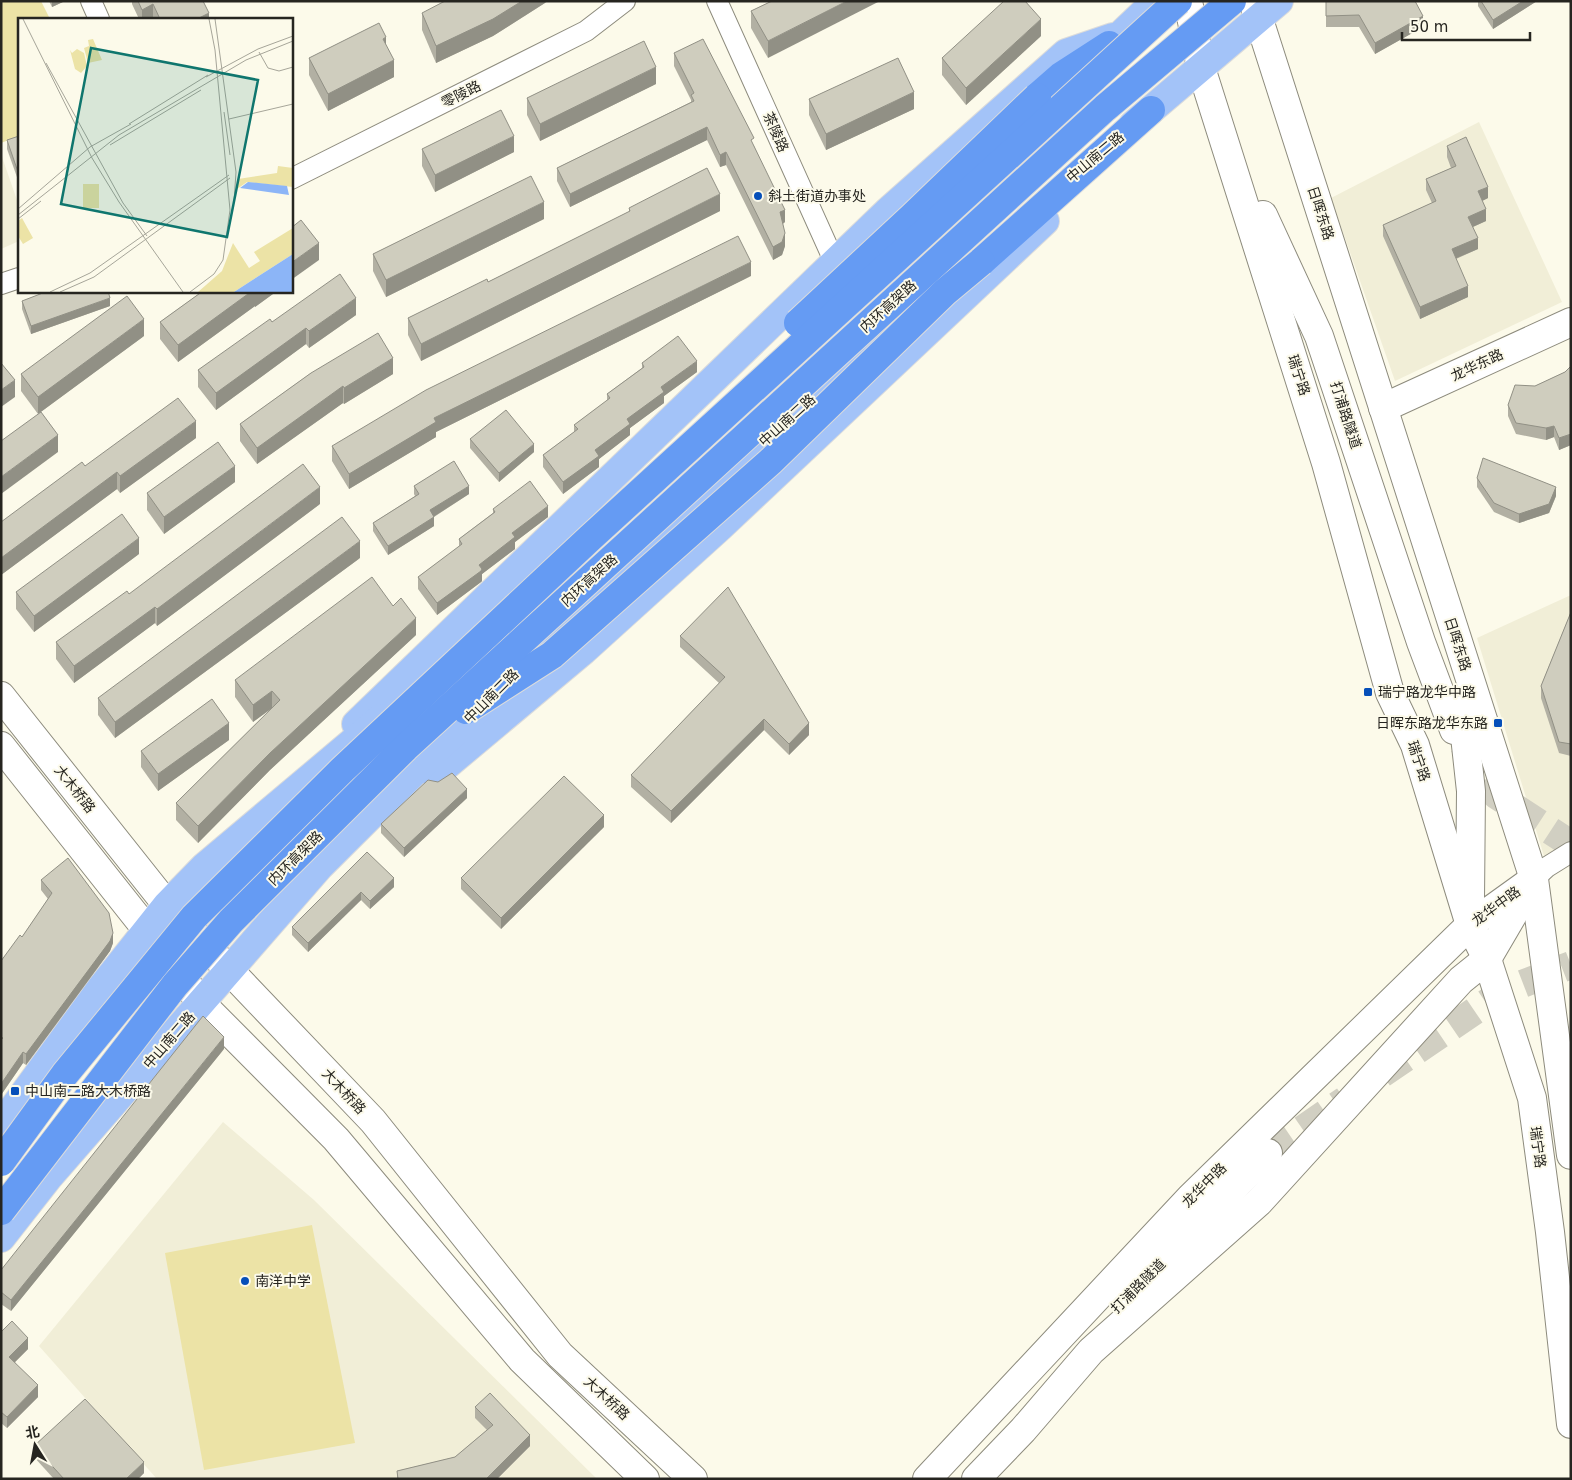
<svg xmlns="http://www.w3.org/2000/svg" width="1572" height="1480" font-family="'DejaVu Sans','Noto Sans SC',sans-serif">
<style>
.built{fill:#f1eed7}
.green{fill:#ece3a6}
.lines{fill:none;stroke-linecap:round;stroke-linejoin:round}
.secondary-tunnel{stroke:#d1cfc2;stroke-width:28;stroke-dasharray:28 14;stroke-linecap:butt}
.street-casing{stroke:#8d8b7d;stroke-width:22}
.secondary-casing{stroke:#8d8b7d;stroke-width:30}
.primary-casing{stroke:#dcdcdb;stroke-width:30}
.highway-casing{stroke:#dcdcdb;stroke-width:30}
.street{stroke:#fff;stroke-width:20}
.secondary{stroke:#fff;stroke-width:28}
.primary{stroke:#a3c3f8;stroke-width:28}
.highway{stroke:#659bf3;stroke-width:28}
.highway-bridge-casing{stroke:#dcdcdb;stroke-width:30;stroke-linecap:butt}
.highway-bridge{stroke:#659bf3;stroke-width:28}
.wall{fill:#b2b0a3}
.shaded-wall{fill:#919085}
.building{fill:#cfcdbe;stroke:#919085}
.poi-dot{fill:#064fb9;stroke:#fcfaea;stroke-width:2}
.labels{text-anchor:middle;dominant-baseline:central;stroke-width:4;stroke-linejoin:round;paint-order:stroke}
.street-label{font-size:14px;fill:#262520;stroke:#fcfaea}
.poi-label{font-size:14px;fill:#262520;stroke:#fcfaea;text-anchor:start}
.inset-road{fill:none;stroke:#a6a599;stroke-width:1}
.view{fill:#0f766e;fill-opacity:0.15;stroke:#0f766e;stroke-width:2.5}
.inset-edge{fill:none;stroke:#262520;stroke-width:2.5}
</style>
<rect width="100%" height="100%" fill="#fcfaea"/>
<g class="built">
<polygon points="1479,122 1562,302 1395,381 1331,198"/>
<polygon points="1,154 19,206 19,241 1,249"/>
<polygon points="1571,595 1571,839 1544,856 1477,638"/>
<polygon points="223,1122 314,1200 597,1479 157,1479 39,1346"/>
</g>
<g class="green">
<polygon points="1,1 41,1 50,19 19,19 19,136 1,143"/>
<polygon points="312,1225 355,1443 204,1470 165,1253"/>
</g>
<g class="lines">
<g class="secondary-tunnel">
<polyline points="1463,744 1496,795 1571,844"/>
<polyline points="1382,1074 1504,991 1571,965"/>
<polyline points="1268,1153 1345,1100"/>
</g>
<g class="street-casing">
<g id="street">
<polyline points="91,1 99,19"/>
<polyline points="717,1 835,263"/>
<polyline points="291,179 586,31 625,1"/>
<polyline points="1,284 19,278"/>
<polyline points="1534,879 1547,867 1571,852"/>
</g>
</g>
<g class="secondary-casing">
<g id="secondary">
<polyline points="1188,1 1201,68 1326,463 1390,693 1415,745 1470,925 1487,959 1532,1098 1550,1232 1571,1424"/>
<polyline points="1253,1 1534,879 1571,1155"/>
<polyline points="1263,215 1319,336 1421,642 1454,730"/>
<polyline points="1383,408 1571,322"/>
<polyline points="1,696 167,905 373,1121 560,1355 693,1479"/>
<polyline points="1460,710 1463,718 1471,791 1470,899"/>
<polyline points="1,746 147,930 201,1003 336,1139 522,1360 645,1479"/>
<polyline points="1130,1294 1268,1153"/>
<polyline points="927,1479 1190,1198 1470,925 1534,879"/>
<polyline points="976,1479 1023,1430 1091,1351 1259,1202 1461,980 1487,959 1529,887"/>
</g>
</g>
<g class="primary-casing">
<g id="primary">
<polyline points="1092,62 1156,1"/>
<polyline points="1133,125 1279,1"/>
<polyline points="356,724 887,212 1066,53 1113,37"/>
<polyline points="435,775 583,651 720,527 1045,221"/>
<polyline points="1,1125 101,988 167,905 204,867 381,718"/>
<polyline points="1,1238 48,1178 320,866 557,630 808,401 879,340"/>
</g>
</g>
<g class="highway-casing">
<g id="highway">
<polyline points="1037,97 1061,76 1109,45"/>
<polyline points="981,262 1151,110"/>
</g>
</g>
<use href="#street" class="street"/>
<use href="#secondary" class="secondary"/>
<use href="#primary" class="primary"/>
<use href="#highway" class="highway"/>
<g class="highway-bridge-casing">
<g id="highway-bridge">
<polyline points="798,323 913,216 1037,97"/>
<polyline points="466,710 552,655 771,461 945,292 981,262"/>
<polyline points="1,1162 65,1074 194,917 342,770 590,538 1178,1"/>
<polyline points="1,1211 175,985 231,921 405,748 1105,108 1232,1"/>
</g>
</g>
<use href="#highway-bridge" class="highway-bridge"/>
</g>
<g class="wall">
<polygon points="49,1 65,1 52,7"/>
<polygon points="132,1 203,1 209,19 139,19 132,4"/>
<polygon points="772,1 768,58 751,28 751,11"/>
<polygon points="1326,1 1423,27 1375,54 1359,27 1326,27"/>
<polygon points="1478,1 1537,1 1493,29 1478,6"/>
<polygon points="545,3 493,36 436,63 422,30 422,13"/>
<polygon points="1041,36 966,105 942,75 942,58"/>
<polygon points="386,46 394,77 328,111 309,75 309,58"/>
<polygon points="674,53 754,146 785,222 783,224 785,246 782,255 773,260 726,165 720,167 707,140 570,207 557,181 557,168 691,102 691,100 674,66"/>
<polygon points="656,84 540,141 527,115 527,98"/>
<polygon points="809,99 914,109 826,150 809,115"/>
<polygon points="19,136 19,180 18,180 7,149 7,140"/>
<polygon points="1447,146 1488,198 1482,201 1486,221 1473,227 1478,249 1456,259 1468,297 1420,319 1383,236 1383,225 1432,203 1426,190 1426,179 1451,168 1447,157"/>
<polygon points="422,149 514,152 435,192 422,166"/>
<polygon points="629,208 720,211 421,361 408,335 408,318 488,282 629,212"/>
<polygon points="544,219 386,297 373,271 373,254"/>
<polygon points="751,276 436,432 436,437 349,489 332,461 332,446"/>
<polygon points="203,291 277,291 255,307 255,306 178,362 160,339 160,322"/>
<polygon points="22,301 110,306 31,334 22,309"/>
<polygon points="356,315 309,348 306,344 216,410 198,387 198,370 272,322"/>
<polygon points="144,336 38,414 21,391 21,374"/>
<polygon points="642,363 697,372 664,396 664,403 630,428 630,435 599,459 599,467 563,494 543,467 543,455 574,432 574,425 607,401 607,394 642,368"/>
<polygon points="1571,366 1571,445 1559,450 1554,437 1546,440 1516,434 1508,416 1508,405 1535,386 1565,372"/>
<polygon points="311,373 393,374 344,404 343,403 257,464 240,441 240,424"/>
<polygon points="196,438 120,493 117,489 1,575 1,522 85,466"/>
<polygon points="470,439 534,452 499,482 470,448"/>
<polygon points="1477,478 1556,496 1549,513 1519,523 1494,512 1477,487"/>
<polygon points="235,482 164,534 147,510 147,493"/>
<polygon points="414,486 469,494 434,517 434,526 388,555 373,531 373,523 415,496 414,494"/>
<polygon points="320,504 157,626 155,623 74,683 56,659 56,642 129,594"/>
<polygon points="493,509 548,517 515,542 515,549 482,574 482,581 481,582 437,615 418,589 418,577 459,547 459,539 493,513"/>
<polygon points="139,554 34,632 16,609 16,592"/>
<polygon points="360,558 115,738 98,715 98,698"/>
<polygon points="1571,612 1571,756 1559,753 1541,698 1541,686"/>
<polygon points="416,635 270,770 198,843 176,820 176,803 271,709 253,722 235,697 235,680"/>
<polygon points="680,636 809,735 789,755 764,730 671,823 631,787 631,775 719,683 680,647"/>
<polygon points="229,740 158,791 141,767 141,751"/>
<polygon points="438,782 467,798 404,857 381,833 381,824"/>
<polygon points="604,827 501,929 461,889 461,878"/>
<polygon points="367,852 394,887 370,909 361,900 308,952 292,935 292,927"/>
<polygon points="41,880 113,943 110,951 26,1065 23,1063 1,1095 1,961 22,937 48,899 41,890"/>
<polygon points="224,1049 11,1311 1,1304 1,1270"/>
<polygon points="1,1332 28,1349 15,1362 38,1397 7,1428 1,1423"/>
<polygon points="475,1407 530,1446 497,1479 397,1479 397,1471 455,1457 487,1430 475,1418"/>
<polygon points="34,1446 144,1473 138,1479 54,1479 34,1457"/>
</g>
<g class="shaded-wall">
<polygon points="52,1 65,1 52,7"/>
<polygon points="522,1 548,1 493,36 436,63 436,46"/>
<polygon points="847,1 880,1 768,58 768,41"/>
<polygon points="1523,1 1537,1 1493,29 1493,20"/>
<polygon points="153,4 153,19 142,19 142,10"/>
<polygon points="209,13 209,19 197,19"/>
<polygon points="1423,16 1423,27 1375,54 1375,43"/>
<polygon points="1041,19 1041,36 966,105 966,88"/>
<polygon points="386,37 386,54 383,39"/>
<polygon points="394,60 394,77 328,111 328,94"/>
<polygon points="656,67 656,84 540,141 540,124"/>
<polygon points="914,92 914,109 826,150 826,134"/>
<polygon points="707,127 707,140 570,207 570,194"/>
<polygon points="514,136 514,152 435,192 435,175"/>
<polygon points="726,152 726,165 720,167 720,155"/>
<polygon points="19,171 19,180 18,180 18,172"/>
<polygon points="1488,187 1488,198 1478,203 1478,191"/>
<polygon points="720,194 720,211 421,361 421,344"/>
<polygon points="544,202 544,219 386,297 386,280"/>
<polygon points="1486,209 1486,221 1468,229 1468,217"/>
<polygon points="785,210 785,222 780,225 780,212"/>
<polygon points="785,233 785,246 782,255 773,260 773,247"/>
<polygon points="1478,238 1478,249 1452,260 1452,249"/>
<polygon points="319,243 319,260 291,280 291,263"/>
<polygon points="751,262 751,276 436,432 436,437 349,489 349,474 434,418"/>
<polygon points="1468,286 1468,297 1420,319 1420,307"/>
<polygon points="252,291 255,291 255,306 178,362 178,345"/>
<polygon points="255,291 277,291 255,307"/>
<polygon points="110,298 110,306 31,334 31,326"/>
<polygon points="356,298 356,315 309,348 309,331"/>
<polygon points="144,319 144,336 38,414 38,397"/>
<polygon points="306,328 306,344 216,410 216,393"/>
<polygon points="393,358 393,374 344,404 344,388"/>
<polygon points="697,361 697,372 664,396 664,403 630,428 630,435 599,459 599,467 563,494 563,482 595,450 661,387"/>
<polygon points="15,380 15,397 1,407 1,390"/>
<polygon points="343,386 343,403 257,464 257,448"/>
<polygon points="196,421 196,438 120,493 120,476"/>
<polygon points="1554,426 1554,437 1546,440 1546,428"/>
<polygon points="1571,434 1571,445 1559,450 1559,438"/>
<polygon points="58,435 58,452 1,494 1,477"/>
<polygon points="534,444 534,452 499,482 499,473"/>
<polygon points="235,466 235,482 164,534 164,517"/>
<polygon points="117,472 117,489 1,575 1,558"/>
<polygon points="469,486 469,494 430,519 430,510"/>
<polygon points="320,487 320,504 157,626 157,609"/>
<polygon points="1556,487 1556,496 1549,513 1519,523 1519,514"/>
<polygon points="548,506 548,517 515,542 515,549 482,574 482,581 481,582 437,615 437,603 512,533"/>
<polygon points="434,517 434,526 388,555 388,546"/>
<polygon points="139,538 139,554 34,632 34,616"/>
<polygon points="360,541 360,558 115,738 115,722"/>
<polygon points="155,607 155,623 74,683 74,666"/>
<polygon points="416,618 416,635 270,770 198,843 198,826 270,753"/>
<polygon points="272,691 272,708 253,722 253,705"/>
<polygon points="764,719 764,730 671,823 671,811"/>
<polygon points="229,723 229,740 158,791 158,774"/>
<polygon points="809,723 809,735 789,755 789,744"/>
<polygon points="467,789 467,798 404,857 404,848"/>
<polygon points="604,815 604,827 501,929 501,918"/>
<polygon points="394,878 394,887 370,909 370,901"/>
<polygon points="361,892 361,900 308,952 308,943"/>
<polygon points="113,933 113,943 110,951 26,1065 26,1054"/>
<polygon points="224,1037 224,1049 11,1311 11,1300"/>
<polygon points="23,1052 23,1063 1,1095 1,1084"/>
<polygon points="28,1338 28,1349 9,1368 9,1357"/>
<polygon points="38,1385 38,1397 7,1428 7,1417"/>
<polygon points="530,1435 530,1446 497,1479 486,1479"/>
<polygon points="144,1462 144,1473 138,1479 126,1479"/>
</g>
<g class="building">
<polygon points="138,1 203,1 209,13 197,19 160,19 153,4 142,10"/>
<polygon points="445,1 522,1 493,19 436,46 422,13"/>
<polygon points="772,1 847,1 768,41 751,11"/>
<polygon points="1004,1 1025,1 1041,19 966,88 942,58"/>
<polygon points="1326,1 1415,1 1423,16 1375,43 1359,15 1326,16"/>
<polygon points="1481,1 1523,1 1493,20"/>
<polygon points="379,23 386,37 383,39 394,60 328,94 309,58"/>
<polygon points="703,39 754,138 751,140 785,210 780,212 785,233 782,242 773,247 726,152 720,155 707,127 570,194 557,168 694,101 691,95 694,93 674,53"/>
<polygon points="644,41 656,67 540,124 527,98"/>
<polygon points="898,58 914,92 826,134 809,99"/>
<polygon points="501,110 514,136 435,175 422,149"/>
<polygon points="19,136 19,171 18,172 7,140"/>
<polygon points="1466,137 1488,187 1478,191 1486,209 1468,217 1478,238 1452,249 1468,286 1420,307 1383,225 1436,201 1426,179 1456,166 1447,146"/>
<polygon points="707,168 720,194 421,344 408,318 487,279 488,282 630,211 629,208"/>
<polygon points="531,176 544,202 386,280 373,254"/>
<polygon points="301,220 319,243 291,263 291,228"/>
<polygon points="738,236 751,262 434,418 436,422 349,474 332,446 426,390"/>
<polygon points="340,274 356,298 309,331 306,328 216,393 198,370 270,319 272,322"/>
<polygon points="48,291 108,291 110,298 31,326 22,301"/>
<polygon points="203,291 252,291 178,345 160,322"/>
<polygon points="127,296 144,319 38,397 21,374"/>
<polygon points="378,333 393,358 344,388 343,386 257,448 240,424 311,373"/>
<polygon points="678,336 697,361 661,387 664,392 627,419 630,424 595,450 599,456 563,482 543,455 578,429 574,425 610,398 607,394 644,367 642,363"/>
<polygon points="1,363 15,380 1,390"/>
<polygon points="1571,366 1571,434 1559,438 1554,426 1546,428 1516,423 1508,405 1515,385 1535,386 1565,372"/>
<polygon points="178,398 196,421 120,476 117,472 1,558 1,522 82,462 85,466"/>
<polygon points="506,410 534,444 499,473 470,439"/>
<polygon points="41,412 58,435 1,477 1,441"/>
<polygon points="218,442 235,466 164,517 147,493"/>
<polygon points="1483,458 1556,487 1549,504 1519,514 1494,503 1477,478"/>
<polygon points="454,461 469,486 430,510 434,517 388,546 373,523 419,494 414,486"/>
<polygon points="303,464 320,487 157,609 155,607 74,666 56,642 127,591 129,594"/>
<polygon points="530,481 548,506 512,533 515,537 479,565 482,569 481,571 437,603 418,577 462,544 459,539 495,512 493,509"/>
<polygon points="122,514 139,538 34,616 16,592"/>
<polygon points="342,517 360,541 115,722 98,698"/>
<polygon points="372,577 393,606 401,598 416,618 270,753 198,826 176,803 280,700 272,691 253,705 235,680"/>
<polygon points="728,587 809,723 789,744 764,719 671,811 631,775 725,677 680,636"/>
<polygon points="1571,612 1571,744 1559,742 1541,686"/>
<polygon points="212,699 229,723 158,774 141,751"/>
<polygon points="452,773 467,789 404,848 381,824 428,780 438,782"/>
<polygon points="564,776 604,815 501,918 461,878"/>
<polygon points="367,852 394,878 370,901 361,892 308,943 292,927"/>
<polygon points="68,858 109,913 113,933 110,941 26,1054 23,1052 1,1084 1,1040 3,1038 1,1037 1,961 20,935 22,937 52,893 41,880"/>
<polygon points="203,1016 224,1037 11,1300 1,1292 1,1270"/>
<polygon points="12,1321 28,1338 9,1357 38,1385 7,1417 1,1412 1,1332"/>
<polygon points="490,1393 530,1435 486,1479 398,1479 397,1471 455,1457 493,1425 475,1407"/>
<polygon points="85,1399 144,1462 126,1479 64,1479 34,1446"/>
</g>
<g class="poi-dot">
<circle cx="758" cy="196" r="5"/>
<rect x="1363" y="687" width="10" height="10" rx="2.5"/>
<rect x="1493" y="718" width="10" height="10" rx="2.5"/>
<rect x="10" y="1086" width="10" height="10" rx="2.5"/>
<circle cx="245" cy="1281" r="5"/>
</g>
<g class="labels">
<g class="street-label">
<text transform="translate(461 94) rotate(-27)">零陵路</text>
<text transform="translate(776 132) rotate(66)">茶陵路</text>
<text transform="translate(1095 157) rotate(-40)">中山南二路</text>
<text transform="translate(1321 213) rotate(72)">日晖东路</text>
<text transform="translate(888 306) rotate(-42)">内环高架路</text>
<text transform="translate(1477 365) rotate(-25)">龙华东路</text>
<text transform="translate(1299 375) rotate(72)">瑞宁路</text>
<text transform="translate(1346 415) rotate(72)">打浦路隧道</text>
<text transform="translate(787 420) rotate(-42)">中山南二路</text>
<text transform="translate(589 580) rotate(-42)">内环高架路</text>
<text transform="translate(1458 644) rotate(72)">日晖东路</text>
<text transform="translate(491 696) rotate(-45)">中山南二路</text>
<text transform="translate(1419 761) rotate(71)">瑞宁路</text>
<text transform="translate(75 789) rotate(52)">大木桥路</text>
<text transform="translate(295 858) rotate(-45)">内环高架路</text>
<text transform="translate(1496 906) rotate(-36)">龙华中路</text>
<text transform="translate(169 1040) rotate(-49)">中山南二路</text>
<text transform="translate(344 1091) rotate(47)">大木桥路</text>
<text transform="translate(1538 1147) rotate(82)">瑞宁路</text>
<text transform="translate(1204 1185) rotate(-45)">龙华中路</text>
<text transform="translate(1138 1286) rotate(-45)">打浦路隧道</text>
<text transform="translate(607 1398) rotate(43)">大木桥路</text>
</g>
<g class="poi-label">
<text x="768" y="196">斜土街道办事处</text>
<text x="1378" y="692">瑞宁路龙华中路</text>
<text x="1488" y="723" text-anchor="end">日晖东路龙华东路</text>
<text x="25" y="1091">中山南二路大木桥路</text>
<text x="255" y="1281">南洋中学</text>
</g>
</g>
<g transform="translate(18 18)">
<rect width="275" height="275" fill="#fcfaea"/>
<path d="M75 21 84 42 70 45 66 30 71 28 70 22ZM59 31 66 35 69 48 63 55 57 51 52 32 54 35ZM260 148 275 150V169L229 164 219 171 220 161 259 155ZM65 166H81V190H65ZM4 200 15 220 5 226 0 218V203ZM275 210V236L216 274H180L204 253 215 225 231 250 242 243 236 234Z" fill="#ece3a6"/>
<path d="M230 164 269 168 271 177 222 170ZM275 236V274H216Z" fill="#8cb5f7"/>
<path class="inset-road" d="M5 1 74 140 101 184 165 274M197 1 218 154 216 184M241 34 250 50 261 53 275 49M28 45 105 185 129 218M188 59 240 31 275 18M206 94 212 137M211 101 275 86M111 106 190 57M92 127 183 72M0 191 72 129 113 106M0 197 101 117 228 42 275 23M0 201 23 183M32 274 72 255 211 157M42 274 76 259 212 160M172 274 196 256 205 242 212 192 197 32 191 1"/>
<path class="view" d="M73 30 240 62 209 219 43 186Z"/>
<rect width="275" height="275" class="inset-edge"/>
</g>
<rect width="1572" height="1480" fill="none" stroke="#262520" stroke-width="5"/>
<g transform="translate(35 1445) rotate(349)" stroke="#fcfaea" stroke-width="4" paint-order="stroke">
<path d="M0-4L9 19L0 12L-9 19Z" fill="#262520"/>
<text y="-8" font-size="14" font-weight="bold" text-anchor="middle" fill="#262520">北</text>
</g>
<path d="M1402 32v8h128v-8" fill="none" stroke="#262520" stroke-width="2.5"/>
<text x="1410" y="32" font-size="15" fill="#262520" stroke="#fcfaea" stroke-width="4" paint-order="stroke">50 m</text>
</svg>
